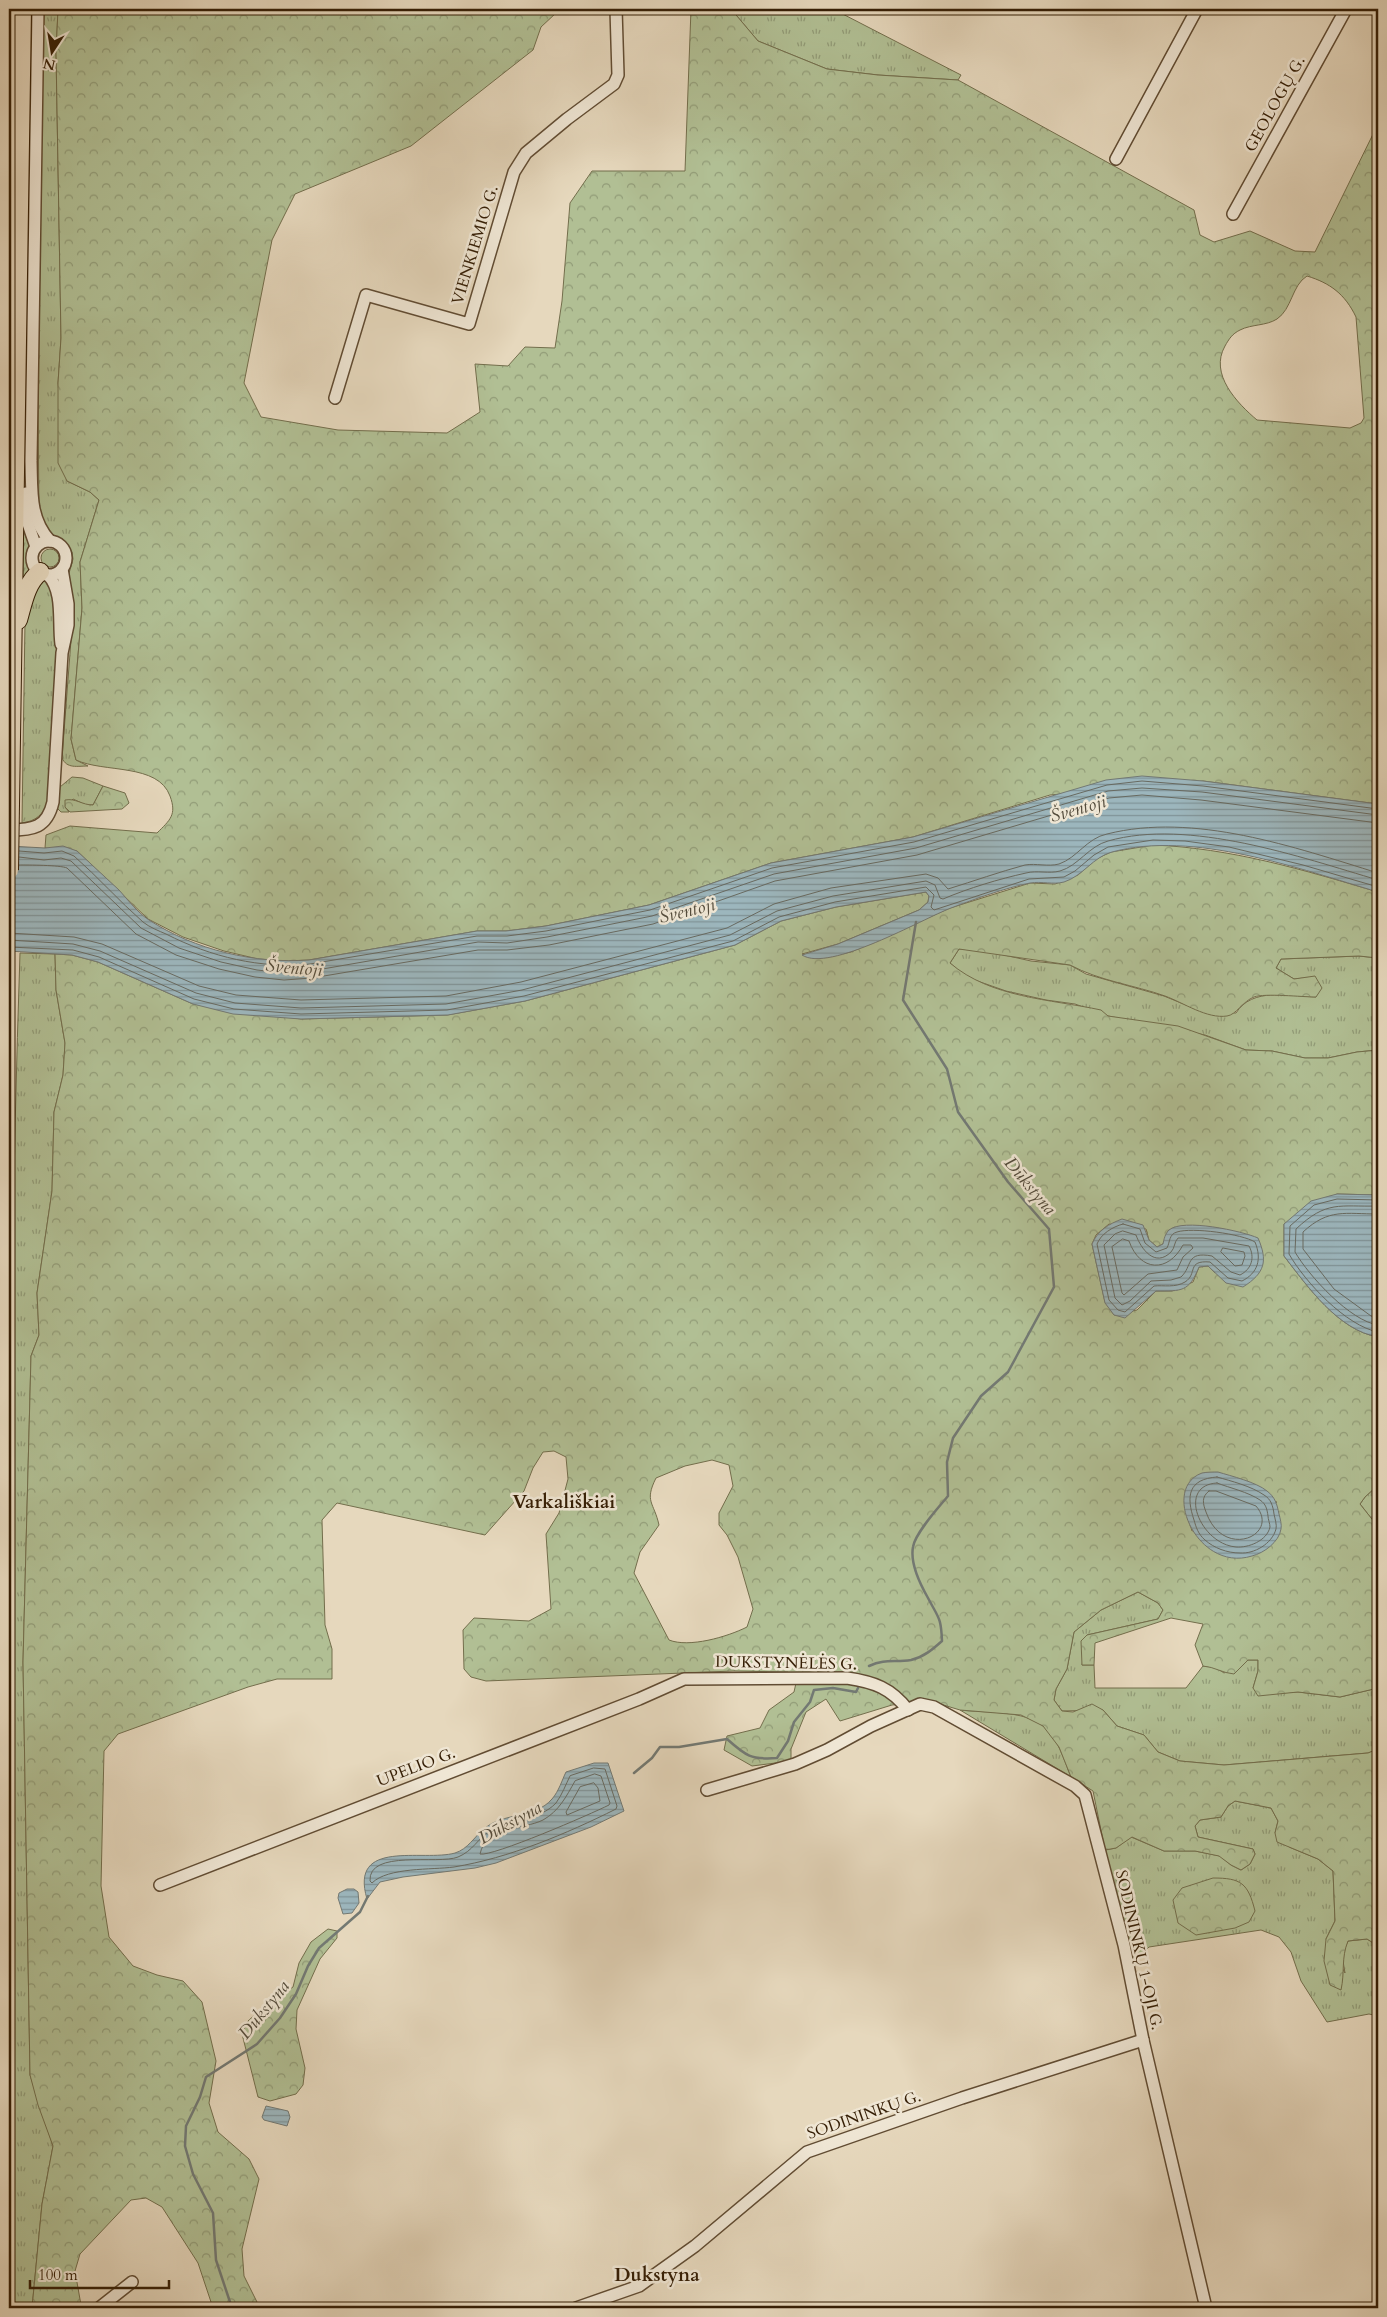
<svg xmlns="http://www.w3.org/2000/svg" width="1387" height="2317" font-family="Cardo,serif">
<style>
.grass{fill:url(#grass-tufts);stroke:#736e4c}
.forest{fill:url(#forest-crowns);stroke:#736e4c;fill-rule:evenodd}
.water{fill:url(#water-rules);stroke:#737973}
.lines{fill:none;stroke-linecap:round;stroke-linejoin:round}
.shore{stroke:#686a61;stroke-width:1}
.stream{stroke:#737973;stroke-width:2.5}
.minor-casing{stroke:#614c33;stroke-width:14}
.highway-casing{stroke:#351e05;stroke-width:20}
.minor{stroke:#efe6d4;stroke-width:11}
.highway{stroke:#e6d8bd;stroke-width:18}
.highway-bridge-casing{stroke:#351e05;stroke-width:20;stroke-linecap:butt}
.highway-bridge{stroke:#e6d8bd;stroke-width:18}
.labels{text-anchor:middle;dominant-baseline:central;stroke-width:5;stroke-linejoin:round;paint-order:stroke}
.street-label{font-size:16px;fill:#351e05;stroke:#efe6d4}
.water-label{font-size:18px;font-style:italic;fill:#544c3c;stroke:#efe6d4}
.quarter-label{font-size:19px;font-weight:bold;fill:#351e05;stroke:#efe6d4}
</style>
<defs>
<pattern id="grass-tufts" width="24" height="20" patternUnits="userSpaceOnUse" patternTransform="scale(1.25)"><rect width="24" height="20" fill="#b1bf94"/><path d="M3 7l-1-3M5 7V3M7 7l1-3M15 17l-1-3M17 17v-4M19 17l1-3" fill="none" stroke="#919b77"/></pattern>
<pattern id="forest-crowns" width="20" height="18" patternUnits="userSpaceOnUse" patternTransform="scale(1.25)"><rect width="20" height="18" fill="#b1bf94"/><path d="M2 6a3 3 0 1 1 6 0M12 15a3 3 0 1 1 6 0" fill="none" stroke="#919b77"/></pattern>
<pattern id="water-rules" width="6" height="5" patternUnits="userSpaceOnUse" patternTransform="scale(1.25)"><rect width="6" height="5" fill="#9cb6bd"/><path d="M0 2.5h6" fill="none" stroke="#809398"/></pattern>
</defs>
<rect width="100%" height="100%" fill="#e6d8bd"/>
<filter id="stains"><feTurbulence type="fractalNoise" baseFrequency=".004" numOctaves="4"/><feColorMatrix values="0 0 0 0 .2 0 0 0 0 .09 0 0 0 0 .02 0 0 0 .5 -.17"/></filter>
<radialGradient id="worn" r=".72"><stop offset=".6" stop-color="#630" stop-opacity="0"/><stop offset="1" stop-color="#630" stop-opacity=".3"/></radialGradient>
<g class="grass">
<polygon points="9,9 15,9 9,452"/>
<polygon points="731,9 833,9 961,75 958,80 878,75 827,69 758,41"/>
<path d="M47 11H58L56 52 61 338 58 383 67 481 90 492 99 500 80 562 82 608 71 739 76 760 88 766C77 766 67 769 62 758L72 627 68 577 73 559 72 552 67 544 47 532 39 515 38 403 43 15Z"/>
<polygon points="23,529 29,545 27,565 32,572 23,584"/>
<circle cx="50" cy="558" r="9"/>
<path d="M43 580 49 583 52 590 57 654 48 801C43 815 36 821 22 823L25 622 32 592Z"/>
<polygon points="72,777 83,778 103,786 93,805 86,805 73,799 65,807 69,812 61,812 57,808 60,787"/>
<path d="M959 949 986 951 1031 961 1070 965 1086 974 1164 996 1203 1012 1236 1013C1252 987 1289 996 1316 997L1315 977 1294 979 1276 968 1281 959 1359 956 1378 958V1050L1357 1052 1328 1058H1305L1272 1051 1246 1050 1205 1035 1108 1016 1075 1004 1046 1000 1006 991 966 977 950 963Z"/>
<path d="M20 953 55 954 56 990 65 1043 63 1075 54 1112 52 1191 37 1293 39 1335 31 1356 23 1662 30 2075 53 2146 42 2204 32 2308H9C9 1856 5 1404 20 953Z"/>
<polygon points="1378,1485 1378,1542 1375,1523 1360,1504 1365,1497"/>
<polygon points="1138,1592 1158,1603 1163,1610 1158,1619 1087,1635 1082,1665 1094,1665 1095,1688 1186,1688 1203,1666 1215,1667 1224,1673 1248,1660 1258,1660 1258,1671 1253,1688 1279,1693 1298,1692 1340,1697 1378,1688 1378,1749 1368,1753 1224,1765 1180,1761 1158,1752 1144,1735 1117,1726 1103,1710 1062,1711 1054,1700 1056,1689 1067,1669 1074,1632 1101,1610"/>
<path d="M960 1710C985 1713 1024 1710 1043 1726 1058 1738 1064 1760 1071 1777Z"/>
<polygon points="1235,1801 1271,1808 1278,1821 1275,1833 1289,1847 1318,1859 1333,1871 1335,1921 1326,1939 1345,1973 1342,1955 1348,1941 1367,1939 1378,1946 1378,2016 1369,2014 1327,2022 1301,1981 1291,1952 1279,1937 1261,1930 1149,1947 1135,1961 1134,1970 1105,1850 1116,1848 1131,1837 1164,1851 1195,1851 1220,1856 1231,1865 1241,1870 1250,1864 1255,1854 1253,1849 1198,1837 1195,1826 1200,1820 1221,1817 1228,1806"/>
</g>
<g class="forest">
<path d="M58 9H556V13L541 27 533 50 411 146 295 194 272 240 244 383 261 417 338 430 447 433 480 412 475 364 508 366 525 347 555 348 562 301 570 203 592 171H685L691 9H731L758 41 827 69 878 75 958 80 1194 210 1200 235 1214 242 1250 231 1295 251 1315 252 1378 124V804L1203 781 1050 795 913 837 771 863 649 905 546 926 506 931H477L309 960 285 961 258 959 224 951 183 937 148 919 77 851 45 848 46 835 70 826 157 833C170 820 177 815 170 796 158 763 104 773 76 760L71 739 82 608 80 562 99 500 90 492 67 481 58 463V383L61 338 56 52ZM1307 276C1330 283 1345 294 1356 317L1364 418 1361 423 1350 428 1257 420C1237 403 1209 374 1225 346 1229 339 1232 334 1240 330 1252 324 1266 326 1277 319 1292 309 1292 285 1307 276Z"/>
<path d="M103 786 125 793 129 803 122 809 70 812 65 807V800C76 798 82 805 93 805Z"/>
<path d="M1153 845C1231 848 1304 870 1378 892V958L1359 956 1281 959 1276 968 1294 979 1315 976 1322 988 1316 997C1302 997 1265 993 1254 997 1243 1001 1236 1015 1227 1016 1207 1019 1184 1003 1165 996 1134 985 1100 981 1070 965L959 949 950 963C991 998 1050 999 1101 1010L1108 1016 1178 1026 1246 1050 1272 1051 1305 1058H1328L1357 1052 1378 1050V1195L1337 1194 1284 1224V1256C1308 1287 1338 1330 1378 1337V1485L1365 1497 1360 1504 1375 1523 1378 1542V1688L1340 1697 1298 1692 1258 1696 1253 1688 1258 1671V1660H1248L1234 1674C1222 1673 1215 1667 1203 1666L1195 1645 1203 1624 1171 1618 1095 1643 1094 1665H1082L1081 1641 1087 1635 1158 1619 1163 1610 1158 1603 1138 1592 1101 1610 1074 1632 1067 1669 1056 1689 1054 1700 1062 1711 1073 1712 1092 1704 1103 1710 1117 1726 1144 1735 1158 1752 1180 1761 1224 1765 1368 1753 1378 1749V1946L1367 1939 1348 1941C1341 1958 1345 1972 1341 1990L1330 1985 1324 1961 1326 1939 1335 1921 1333 1871 1318 1859 1277 1842 1275 1833 1278 1821 1271 1808 1235 1801 1228 1806 1221 1817 1200 1820 1195 1826 1198 1837 1253 1849 1255 1854 1250 1864 1241 1870 1231 1865 1219 1856 1195 1851H1164L1132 1837 1116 1848 1105 1850 1093 1791 1071 1777 1059 1747 1043 1726 1021 1715 960 1710 930 1701 892 1705 840 1721 826 1699 806 1712 791 1749V1761L752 1766 724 1750 727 1736 760 1728 769 1710 794 1692 796 1683 788 1672 733 1671 486 1681 471 1677 464 1669 463 1630 474 1618 529 1621 551 1609 546 1534 559 1513 568 1479 566 1457 554 1451 543 1452 533 1468 524 1491 485 1535 337 1503 322 1520 325 1625 332 1649V1679H277L248 1687 118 1734 104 1751 101 1886 109 1937 133 1966 157 1975 183 1981 202 2002 216 2061 209 2103 218 2132 249 2159 259 2179 242 2249 244 2276 260 2308H213L198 2263 162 2207 146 2198 131 2200 80 2254 75 2271 81 2305 79 2308H32L42 2204 53 2146 38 2105 30 2075 23 1662 31 1356 39 1335 37 1293 52 1191 54 1112 63 1075 65 1043 56 990 55 954 72 955 98 962 193 1004 301 1019 447 1015 525 1001 735 945 781 921 836 907 926 892 929 896 928 902 919 910 838 944 802 954 827 957 851 952 950 908 1030 883 1055 884 1078 875 1096 859 1111 852ZM1109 1224 1146 1229 1149 1240 1157 1247 1163 1244 1168 1231 1175 1227 1215 1273 1208 1266 1199 1267 1193 1282 1172 1291H1156L1137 1310 1114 1315 1105 1302 1092 1244 1096 1235ZM712 1460 729 1465 733 1486 719 1513V1525L727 1535 738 1557 753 1609 747 1627C727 1637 689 1648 669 1640L634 1573 640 1552 659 1525C654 1502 644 1502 656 1478L685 1466ZM1277 1502 1192 1531 1189 1521Z"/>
<path d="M1213 1878C1241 1878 1248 1883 1255 1911L1249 1922 1235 1928 1196 1935 1178 1923 1173 1900 1182 1888Z"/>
<polygon points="328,1929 337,1931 337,1938 320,1959 297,2010 296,2029 305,2068 303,2085 296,2094 270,2101 258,2097 242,2034 248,2021 260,2010 293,1987 299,1963 311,1942"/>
</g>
<g class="water">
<path d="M1142 776 1203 781 1378 804V892C1300 869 1193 830 1112 852 1093 857 1083 876 1064 882 1053 885 1042 881 1030 883 1005 888 975 899 951 908 922 919 829 973 802 955L838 944 919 910 928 902 929 896 926 892 836 907 781 921 735 945 525 1001 448 1015 301 1019 233 1014 193 1004 98 962 72 955 9 951V846L45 848 63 846 77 851C91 864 105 877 119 890 128 900 138 913 149 920 195 950 255 964 309 960L477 931H506L546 926 649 905 771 863 913 837 1106 780Z"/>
<path d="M1337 1194 1378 1195V1337C1338 1330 1308 1287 1284 1256V1224L1311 1201Z"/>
<path d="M1122 1219 1143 1225 1149 1240 1157 1247 1163 1244C1164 1239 1165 1234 1169 1230 1183 1218 1242 1231 1258 1238 1268 1261 1265 1273 1243 1287L1226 1283 1208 1266 1199 1267C1189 1292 1182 1291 1156 1291L1125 1318 1114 1315 1105 1303 1092 1244C1098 1230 1109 1224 1122 1219Z"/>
<path d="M1218 1472C1231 1476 1256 1482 1267 1491 1275 1497 1277 1504 1279 1514 1280 1518 1282 1525 1281 1529 1279 1542 1264 1553 1252 1556 1197 1573 1160 1488 1202 1473 1207 1472 1213 1472 1218 1472Z"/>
<path d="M594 1763H608L624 1811 591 1827 496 1863 475 1868 403 1877 380 1882 367 1899C349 1838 423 1862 455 1853 468 1849 474 1837 484 1829 503 1812 535 1819 552 1799 559 1791 562 1780 566 1772Z"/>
<polygon points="347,1889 354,1889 358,1892 359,1903 352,1913 343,1914 338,1898 339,1893"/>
<polygon points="266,2106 288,2111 290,2117 287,2126 264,2120 262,2117"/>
</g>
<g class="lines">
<g class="shore">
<path d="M19 851 44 853 62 851 74 856C98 877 119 901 143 922 149 927 159 931 166 934 211 957 261 969 310 964L477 936H507L546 931 650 910 772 868 914 842 1107 785 1142 781 1203 786 1378 809"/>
<polyline points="19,857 44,860 61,858 71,861 141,928 179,948 221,962 257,970 284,973 311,971 478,942 507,943 547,937 652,916 774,874 916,848 1108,791 1142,788 1202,792 1378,815"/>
<path d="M19 865C28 865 60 865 67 868L136 934 176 955 219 969 255 977 284 980 312 978 478 950H507L549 945 653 924 775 881 917 855 1109 798 1142 795 1201 800 1378 823"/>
<path d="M9 933 74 937 102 944 199 986 236 995 301 1000 446 996 521 982 727 928 774 904 831 888 926 874 938 878 948 889C974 881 999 872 1025 865 1036 863 1048 867 1059 864 1077 858 1087 838 1107 834 1194 812 1294 847 1378 873"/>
<path d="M9 940 73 944 100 951 196 993 235 1003 301 1008 446 1004 522 990 730 935 777 911 833 896 926 881 935 885 940 898 943 899C969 888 999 879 1026 873 1037 870 1049 874 1060 871 1078 866 1089 846 1108 841 1189 818 1300 857 1378 880"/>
<polyline points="9,947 73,950 99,957 194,999 234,1009 301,1014 447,1010 524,996 733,941 779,917 835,902 926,887 934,895 931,907 934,910 1029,879 1064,877 1075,871 1094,855 1108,847 1153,840 1185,841 1229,847 1303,865 1378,887"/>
<path d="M1378 1200 1337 1199 1314 1205 1290 1226 1289 1254C1305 1282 1346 1326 1378 1332"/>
<path d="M1378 1206C1339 1207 1327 1200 1296 1229L1295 1252C1309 1276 1350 1321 1378 1325"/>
<path d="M1378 1214C1345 1214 1329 1208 1303 1232V1249L1334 1289 1371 1316 1378 1318"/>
<path d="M1123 1224 1140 1229 1145 1243 1156 1252 1167 1248C1170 1242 1169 1234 1177 1232 1192 1227 1242 1234 1255 1242 1262 1259 1258 1273 1242 1281L1228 1278 1210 1262C1186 1260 1198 1274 1185 1282 1175 1288 1164 1285 1154 1286L1125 1312 1118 1310 1109 1300 1097 1244C1101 1234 1112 1227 1123 1224Z"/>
<path d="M1123 1231 1136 1235C1141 1249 1155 1268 1171 1252 1175 1248 1174 1242 1178 1238H1203L1249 1246C1255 1257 1252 1269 1240 1275L1231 1272 1212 1256C1185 1251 1193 1266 1181 1277L1171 1280 1151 1281 1130 1301 1122 1305 1115 1298 1104 1245 1115 1234Z"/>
<path d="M1123 1239 1129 1241C1140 1272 1168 1273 1183 1245H1191L1193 1248 1183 1257 1177 1270 1148 1274 1124 1295 1122 1293 1112 1247Z"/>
<polygon points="1223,1248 1244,1252 1245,1256 1242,1265 1235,1266 1221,1252"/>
<path d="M1217 1477C1231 1481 1251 1486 1264 1495 1271 1499 1273 1506 1274 1514 1275 1519 1277 1525 1276 1529 1272 1544 1254 1554 1240 1553 1227 1553 1214 1548 1205 1540 1198 1534 1196 1527 1194 1520 1186 1496 1188 1479 1217 1477Z"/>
<path d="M1217 1483C1230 1488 1248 1492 1260 1500 1266 1504 1267 1509 1268 1516 1268 1519 1270 1524 1270 1527 1267 1541 1248 1548 1236 1547 1200 1544 1176 1485 1217 1483Z"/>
<path d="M1209 1491H1216L1256 1506C1281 1535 1223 1561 1206 1512 1203 1504 1201 1497 1209 1491Z"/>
<path d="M594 1768 605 1769 617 1806 616 1809C566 1834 509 1858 454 1867 432 1870 388 1867 372 1883L370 1881C368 1849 438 1865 458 1857 473 1851 478 1838 490 1831 510 1819 539 1821 556 1803 562 1795 566 1784 570 1776Z"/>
<path d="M595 1774 601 1776 610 1803 609 1805C591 1814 492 1857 480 1854 486 1826 523 1830 543 1820 559 1811 566 1797 575 1781Z"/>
<polygon points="594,1783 598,1788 600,1801 567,1815 566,1812 580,1787"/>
</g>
<g class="stream">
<path d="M869 1666C886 1658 895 1663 911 1660 924 1657 933 1649 942 1641 941 1617 939 1619 928 1598 920 1584 910 1563 913 1547 915 1533 939 1507 948 1496L947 1462 953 1438 981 1396 1008 1372 1054 1287 1049 1229 1008 1182 958 1112 947 1069 903 1000 916 922"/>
<path d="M634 1773 652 1758 660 1747H679L727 1739C746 1756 751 1760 777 1758L788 1741 794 1722 810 1702 814 1690 833 1688 856 1692 858 1688"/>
<polyline points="232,2308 216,2260 213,2213 193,2174 185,2146 186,2126 200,2097 206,2077 257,2044 280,2018 296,1994 308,1966 319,1948 360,1912 368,1896"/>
</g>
<g class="minor-casing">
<g id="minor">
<path d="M38 9 31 461C32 490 29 518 50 541"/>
<polyline points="1116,159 1197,9"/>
<polyline points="1233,214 1346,9"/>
<polyline points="335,398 366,295 469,324 514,172 526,153 567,119 614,84 618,75 616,9"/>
<polyline points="26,493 25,515 36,547"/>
<circle cx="49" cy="558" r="17"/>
<path d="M48 575C64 592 58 622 61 644"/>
<path d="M9 830C33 830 47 828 53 802L62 653 68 625V604L62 569"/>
<polyline points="707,1790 795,1764 827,1750 871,1726 920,1704 934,1707 1075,1786 1085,1795 1124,1945 1143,2040 1206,2308"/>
<path d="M160 1885 639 1699 684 1679 847 1678C874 1682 891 1688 908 1710"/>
<polyline points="99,2308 132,2282"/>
<polyline points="576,2308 639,2286 695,2246 807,2152 962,2098 1143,2040"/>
</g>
</g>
<g class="highway-casing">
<g id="highway">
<path d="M18 620C23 603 26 583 40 572"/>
<polyline points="10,804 22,9"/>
</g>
</g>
<use href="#minor" class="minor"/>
<use href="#highway" class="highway"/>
<g class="highway-bridge-casing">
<polyline id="highway-bridge" points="9,870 10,804"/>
</g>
<use href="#highway-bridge" class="highway-bridge"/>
</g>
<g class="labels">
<g class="street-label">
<text transform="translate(1275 104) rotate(-61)">GEOLOGŲ G.</text>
<text transform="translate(475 245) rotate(-73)">VIENKIEMIO G.</text>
<text transform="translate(786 1663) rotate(1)">DUKSTYNĖLĖS G.</text>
<text transform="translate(416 1767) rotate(-21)">UPELIO G.</text>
<text transform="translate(1139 1950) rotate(77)">SODININKŲ 1-OJI G.</text>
<text transform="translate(864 2115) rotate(-19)">SODININKŲ G.</text>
</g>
<g class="water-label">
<text transform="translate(1078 809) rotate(-16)">Šventoji</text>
<text transform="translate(687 911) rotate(-14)">Šventoji</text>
<text transform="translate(294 968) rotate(5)">Šventoji</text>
<text transform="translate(1030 1186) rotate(50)">Dūkstyna</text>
<text transform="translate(510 1823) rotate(-29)">Dūkstyna</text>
<text transform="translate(264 2010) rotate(-51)">Dukstyna</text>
</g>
<g class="quarter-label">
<text x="564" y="1502">Varkališkiai</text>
<text x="657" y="2275">Dukstyna</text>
</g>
</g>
<rect width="1387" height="2317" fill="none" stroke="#e6d8bd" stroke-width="30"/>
<rect x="10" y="10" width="1367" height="2297" fill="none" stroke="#351e05" stroke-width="2.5"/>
<rect x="15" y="15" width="1357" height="2287" fill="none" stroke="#351e05"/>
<g transform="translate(52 52) rotate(192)" stroke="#efe6d4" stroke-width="4" paint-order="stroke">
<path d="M0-4L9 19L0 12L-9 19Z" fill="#351e05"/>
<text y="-8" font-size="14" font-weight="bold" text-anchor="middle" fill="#351e05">N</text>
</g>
<path d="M30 2280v8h139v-8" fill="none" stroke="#351e05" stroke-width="2.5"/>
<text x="38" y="2280" font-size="15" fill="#351e05" stroke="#efe6d4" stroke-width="4" paint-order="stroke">100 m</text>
<rect width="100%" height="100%" filter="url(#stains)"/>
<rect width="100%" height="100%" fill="url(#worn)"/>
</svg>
